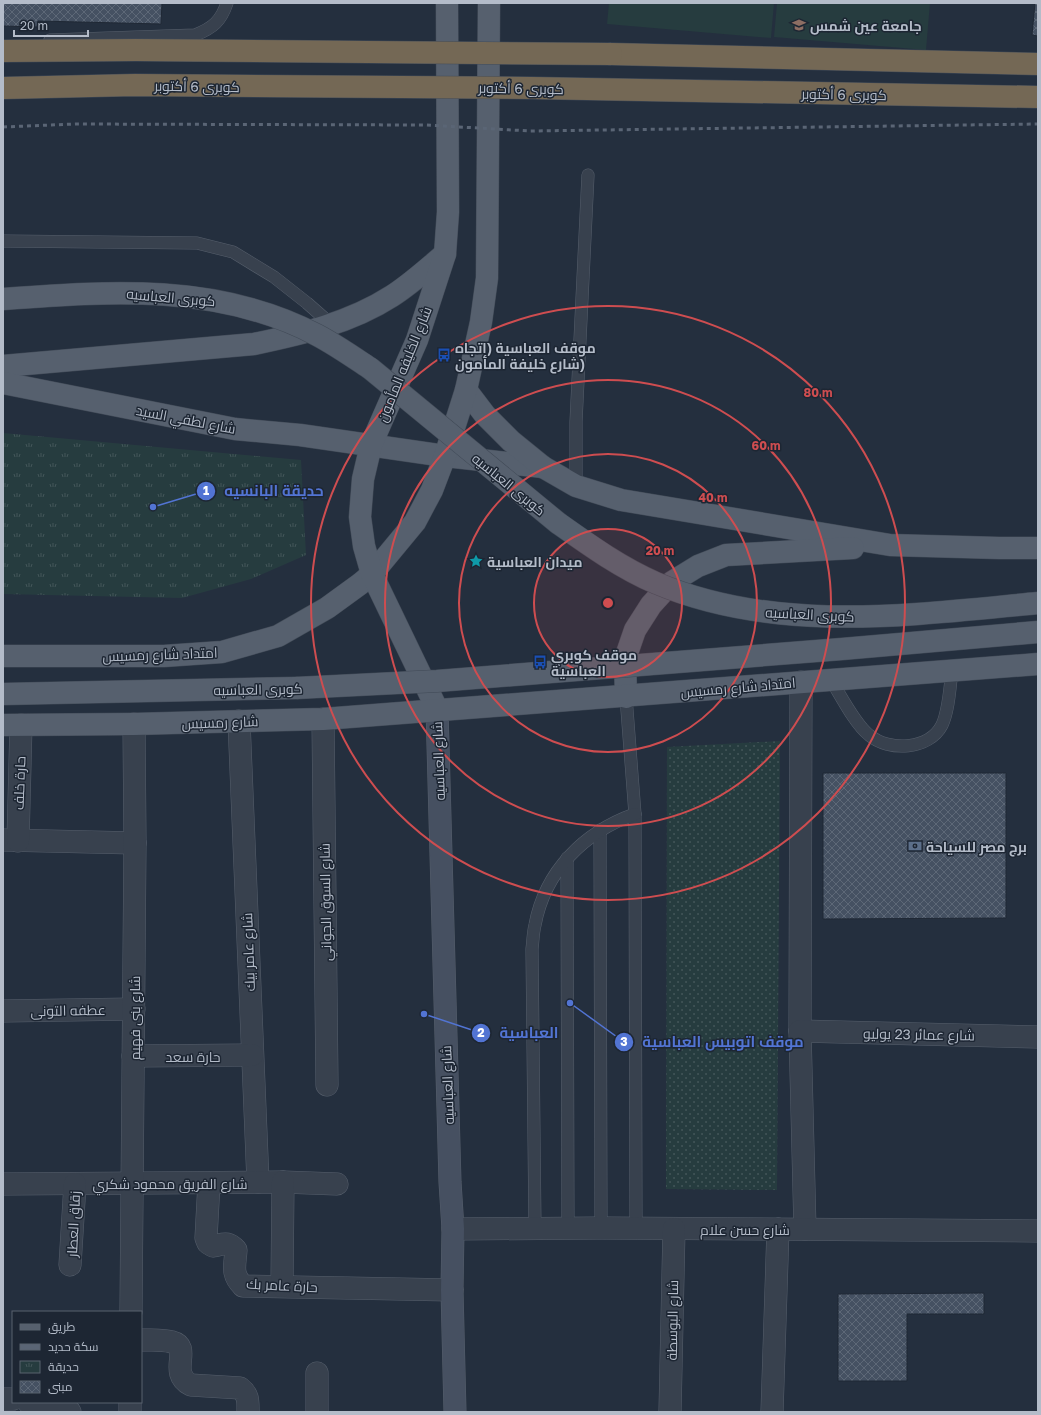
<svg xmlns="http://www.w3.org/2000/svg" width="1041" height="1415" font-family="'Golos Text',Cairo,sans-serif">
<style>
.grass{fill:url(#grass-dots)}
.park{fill:url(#park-tufts)}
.garden{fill:#263c3f}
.building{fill:url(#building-cross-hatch);stroke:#1f2835}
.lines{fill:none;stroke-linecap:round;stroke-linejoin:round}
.service-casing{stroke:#565f6c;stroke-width:13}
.minor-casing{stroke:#565f6c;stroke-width:23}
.secondary-casing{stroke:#565f6c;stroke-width:23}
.primary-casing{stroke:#414a57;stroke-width:23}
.motorway-casing{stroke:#434c59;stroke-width:23}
.service{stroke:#38414e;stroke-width:12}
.minor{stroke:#38414e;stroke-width:22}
.secondary{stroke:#465061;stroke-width:22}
.primary{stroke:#56606e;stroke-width:22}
.motorway{stroke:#746855;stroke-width:22}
.rail{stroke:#5a6575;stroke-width:3;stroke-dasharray:4 4;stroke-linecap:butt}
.primary-bridge-casing{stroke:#414a57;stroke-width:23;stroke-linecap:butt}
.motorway-bridge-casing{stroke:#434c59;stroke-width:23;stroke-linecap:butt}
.primary-bridge{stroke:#56606e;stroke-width:22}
.motorway-bridge{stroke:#746855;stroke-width:22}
.ring{fill:none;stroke:#ce4d50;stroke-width:2}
.labels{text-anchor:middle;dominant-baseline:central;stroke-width:3;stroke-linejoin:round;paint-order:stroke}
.poi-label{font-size:14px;font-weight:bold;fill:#b4bcc9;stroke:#1d2633;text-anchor:start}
.street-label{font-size:14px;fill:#b4bcc9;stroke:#1d2633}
.centre{fill:#ce4d50;stroke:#1d2633;stroke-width:2}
.ring-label{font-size:12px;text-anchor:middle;font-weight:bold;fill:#ce4d50;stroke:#1d2633;stroke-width:3;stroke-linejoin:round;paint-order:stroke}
.leader{fill:none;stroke:#5274d3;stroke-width:1.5}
.callout-dot{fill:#5274d3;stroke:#1d2633;stroke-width:1.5}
.mark-label{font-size:12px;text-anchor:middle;font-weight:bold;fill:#fff}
.callout-label{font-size:15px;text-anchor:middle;font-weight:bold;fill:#5274d3;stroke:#1d2633;stroke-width:3;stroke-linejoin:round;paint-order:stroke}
</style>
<defs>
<pattern id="grass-dots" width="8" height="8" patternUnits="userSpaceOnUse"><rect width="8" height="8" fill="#263c3f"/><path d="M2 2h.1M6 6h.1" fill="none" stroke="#435659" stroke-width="1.8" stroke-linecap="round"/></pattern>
<pattern id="park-tufts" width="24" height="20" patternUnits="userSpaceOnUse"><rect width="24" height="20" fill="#263c3f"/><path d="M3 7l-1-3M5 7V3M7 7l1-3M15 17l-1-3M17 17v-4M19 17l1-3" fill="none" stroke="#435659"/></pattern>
<pattern id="building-cross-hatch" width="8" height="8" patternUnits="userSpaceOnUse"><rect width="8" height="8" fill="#455162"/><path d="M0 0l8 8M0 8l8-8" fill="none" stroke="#5d6877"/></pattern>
</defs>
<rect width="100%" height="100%" fill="#242f3e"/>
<polygon class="grass" points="780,741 777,1190 666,1189 667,747"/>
<polygon class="park" points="3,433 301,460 306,555 251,579 182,598 3,594"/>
<g class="garden">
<polygon points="609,3 774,3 771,38 607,24"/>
<polygon points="777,3 930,3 926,50 774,37"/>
</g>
<g class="building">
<polygon points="3,3 162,3 161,24 38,21 37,27 3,26"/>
<polygon points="1035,3 1038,3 1038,36 1032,35"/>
<polygon points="823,773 1006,773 1006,918 823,919"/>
<polygon points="984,1293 984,1314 907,1314 907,1381 838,1381 838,1294"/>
</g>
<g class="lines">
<g class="service-casing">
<g id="service">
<path d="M50 40 195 35C213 28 221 21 227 3"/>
<polyline points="3,241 197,243 233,252 274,277 307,303 332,325"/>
<polyline points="576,486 576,422 588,175"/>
<path d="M831 680C841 696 855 724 869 735 889 752 929 750 942 725 949 710 950 686 952 670"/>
<polyline points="626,697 635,814 636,1228"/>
<polyline points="600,830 601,1228"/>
<polyline points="567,858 568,1228"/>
<path d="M535 1228 532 949C533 941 533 933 535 925 545 871 584 832 635 814"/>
</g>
</g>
<g class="minor-casing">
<g id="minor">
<polyline points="801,682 800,1031 805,1229"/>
<polyline points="323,719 327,1085"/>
<polyline points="239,721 258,1182"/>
<polyline points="3,840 135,843"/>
<polyline points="18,841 21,725"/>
<polyline points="3,1011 134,1009"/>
<polyline points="800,1031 1038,1037"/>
<polyline points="133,1056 252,1055"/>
<path d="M209 1183 206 1238 208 1243 213 1246C224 1244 228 1241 236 1250 235 1266 231 1274 243 1286L452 1290"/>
<polyline points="3,1184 283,1182 337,1184"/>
<polyline points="453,1229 601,1228 1038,1231"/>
<polyline points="70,1265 75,1184"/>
<polyline points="282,1286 283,1182"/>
<polyline points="131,1312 135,843 134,724"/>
<path d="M141 1340C151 1340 163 1339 172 1342 193 1347 167 1373 191 1385L240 1388C249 1395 248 1402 248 1412"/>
<polyline points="3,1399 13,1399"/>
<polyline points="28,1402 70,1412"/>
<polyline points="130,1412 130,1402"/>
<polyline points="317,1412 317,1373"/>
<polyline points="670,1412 674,1229"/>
<polyline points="772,1412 778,1229"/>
</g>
</g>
<g class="secondary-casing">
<polyline id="secondary" points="437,709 450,1182 453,1229 452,1290 455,1412"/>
</g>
<g class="primary-casing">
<g id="primary">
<path d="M3 366 254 344C302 334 350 323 392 296 411 284 428 268 445 254"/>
<polyline points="3,383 235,429 300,435 445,456 543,467"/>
<polyline points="466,390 485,415 511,441 543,467 576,486 621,500 890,545 999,548 1038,548"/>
<polyline points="3,656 164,656 222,652 278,636 327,608 360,584 372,574 415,522 432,490 445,456 466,390 481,322 487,278 489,3"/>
<polyline points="3,694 296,688"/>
<polyline points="626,697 625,659 635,630 651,605 672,582 698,566 726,555 853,548"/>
<polyline points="437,709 372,574 364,546 360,517 363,479 371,445 417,340 445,254 448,212 447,3"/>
<polyline points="3,725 134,724 323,719 1038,664"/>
</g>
</g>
<g class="motorway-casing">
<polyline id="motorway" points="611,54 1038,64"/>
</g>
<use href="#service" class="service"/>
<use href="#minor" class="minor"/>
<use href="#secondary" class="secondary"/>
<use href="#primary" class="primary"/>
<use href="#motorway" class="motorway"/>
<polyline class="rail" points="3,127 75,124 425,125 530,131 1038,124"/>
<g class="primary-bridge-casing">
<g id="primary-bridge">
<path d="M3 299C111 291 218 283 317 335 336 345 353 357 371 369L558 523C589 545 621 568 656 583 777 634 911 615 1038 603"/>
<polyline points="296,688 437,681 842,649 1038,632"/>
</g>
</g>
<g class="motorway-bridge-casing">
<g id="motorway-bridge">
<polyline points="3,51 136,50 611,54"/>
<polyline points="3,88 135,85 532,88 1038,97"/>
</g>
</g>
<use href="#primary-bridge" class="primary-bridge"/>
<use href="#motorway-bridge" class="motorway-bridge"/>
</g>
<circle cx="608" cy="603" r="74" fill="#ce4d50" fill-opacity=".12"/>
<g class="ring">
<circle cx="608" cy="603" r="74"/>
<circle cx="608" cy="603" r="149"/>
<circle cx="608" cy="603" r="223"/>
<circle cx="608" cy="603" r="297"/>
</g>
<defs>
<g id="university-bare" transform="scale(1.08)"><path d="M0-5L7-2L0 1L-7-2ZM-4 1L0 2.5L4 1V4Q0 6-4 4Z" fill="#8d6e63" stroke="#1d2633" stroke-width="2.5" paint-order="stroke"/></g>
<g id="bus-bare" transform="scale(1.08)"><path d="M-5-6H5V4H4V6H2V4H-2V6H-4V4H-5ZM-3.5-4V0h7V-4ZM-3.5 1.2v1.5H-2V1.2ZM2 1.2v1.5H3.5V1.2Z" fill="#1a4fb4" stroke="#1d2633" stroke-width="2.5" paint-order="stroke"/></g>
<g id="sight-bare" transform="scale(1.08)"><path d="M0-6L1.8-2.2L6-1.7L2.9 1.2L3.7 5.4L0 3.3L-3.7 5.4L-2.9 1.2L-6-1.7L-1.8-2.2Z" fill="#0f9aa8" stroke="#1d2633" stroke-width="2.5" paint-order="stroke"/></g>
<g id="bank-bare" transform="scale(1.08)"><path d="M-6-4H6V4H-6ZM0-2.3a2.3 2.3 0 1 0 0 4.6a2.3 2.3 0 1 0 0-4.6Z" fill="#5c6f8a" stroke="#1d2633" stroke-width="2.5" paint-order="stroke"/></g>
</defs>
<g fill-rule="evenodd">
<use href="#university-bare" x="799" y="25"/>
<use href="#bus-bare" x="444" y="355"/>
<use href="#sight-bare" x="476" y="561"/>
<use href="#bus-bare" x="540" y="662"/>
<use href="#bank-bare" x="915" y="846"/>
</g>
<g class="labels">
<g class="poi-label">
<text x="810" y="25">جامعة عين شمس</text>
<text x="455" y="347">موقف العباسية (اتجاه<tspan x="455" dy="16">شارع خليفة المأمون)</tspan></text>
<text x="487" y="561">ميدان العباسية</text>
<text x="551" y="654">موقف كوبري<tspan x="551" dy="16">العباسية</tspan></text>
<text x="926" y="846">برج مصر للسياحة</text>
</g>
<g class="street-label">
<text transform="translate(197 86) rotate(1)">كوبرى 6 أكتوبر</text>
<text transform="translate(521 88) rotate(1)">كوبرى 6 أكتوبر</text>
<text transform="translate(844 94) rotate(1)">كوبرى 6 أكتوبر</text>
<text transform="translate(171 297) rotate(5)">كوبرى العباسيه</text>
<text transform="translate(404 364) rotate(-68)">شارع الخليفه المأمون</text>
<text transform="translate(186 419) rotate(11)">شارع لطفي السيد</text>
<text transform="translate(509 484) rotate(39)">كوبرى العباسيه</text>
<text transform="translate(810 614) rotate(3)">كوبرى العباسيه</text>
<text transform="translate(160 654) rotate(-2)">امتداد شارع رمسيس</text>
<text transform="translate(738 687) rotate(-5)">امتداد شارع رمسيس</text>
<text transform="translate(258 689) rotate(-1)">كوبرى العباسيه</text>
<text transform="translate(220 722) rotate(-2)">شارع رمسيس</text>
<text transform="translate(438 761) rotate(-92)">شارع العباسيه</text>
<text transform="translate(19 783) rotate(-88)">حارة خلف</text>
<text transform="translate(325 902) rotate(-91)">شارع السوق الجواني</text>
<text transform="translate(248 952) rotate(-92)">شارع عامر بيك</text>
<text transform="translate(68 1010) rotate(-1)">عطفه التونى</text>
<text transform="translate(134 1018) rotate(-90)">شارع بنى فهيم</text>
<text transform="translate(919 1034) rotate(1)">شارع عمائر 23 يوليو</text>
<text x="193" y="1056">حارة سعد</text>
<text transform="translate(447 1085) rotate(-92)">شارع العباسيه</text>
<text x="170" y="1183">شارع الفريق محمود شكري</text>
<text transform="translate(73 1224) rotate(-87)">زقاق العطار</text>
<text x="745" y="1229">شارع حسن علام</text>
<text transform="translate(282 1285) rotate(3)">حارة عامر بك</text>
<text transform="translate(672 1320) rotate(-89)">شارع البوسطة</text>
</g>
</g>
<circle cx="608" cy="603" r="6" class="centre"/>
<g class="ring-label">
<text x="818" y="397">80 m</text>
<text x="766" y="450">60 m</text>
<text x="713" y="502">40 m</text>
<text x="660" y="555">20 m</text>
</g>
<path class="leader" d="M153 507L206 491M424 1014L481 1033M570 1003L624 1042"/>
<g class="callout-dot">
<circle cx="153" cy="507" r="4"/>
<circle cx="424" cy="1014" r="4"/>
<circle cx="570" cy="1003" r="4"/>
<circle cx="206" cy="491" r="10"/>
<circle cx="481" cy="1033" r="10"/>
<circle cx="624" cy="1042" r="10"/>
</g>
<g class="mark-label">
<text x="206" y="495">1</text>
<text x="481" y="1037">2</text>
<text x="624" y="1046">3</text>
</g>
<g class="callout-label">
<text x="274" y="496">حديقة البانسيه</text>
<text x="529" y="1038">العباسية</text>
<text x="723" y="1047">موقف اتوبيس العباسية</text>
</g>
<rect width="1041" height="1415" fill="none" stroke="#b4bcc9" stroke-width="8"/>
<rect x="12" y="1311" width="130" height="92" fill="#1d2633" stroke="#59626f"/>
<rect x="20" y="1324" width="20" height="6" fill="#56606e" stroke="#59626f"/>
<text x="48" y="1331" font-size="12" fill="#b4bcc9">طريق</text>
<rect x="20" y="1344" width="20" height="6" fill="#5a6575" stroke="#59626f"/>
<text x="48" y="1351" font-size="12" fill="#b4bcc9">سكة حديد</text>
<rect x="20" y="1361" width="20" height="12" fill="url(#park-tufts)" stroke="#59626f"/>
<text x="48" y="1371" font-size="12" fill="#b4bcc9">حديقة</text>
<rect x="20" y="1381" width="20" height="12" fill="url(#building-cross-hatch)" stroke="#59626f"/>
<text x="48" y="1391" font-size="12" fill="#b4bcc9">مبنى</text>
<path d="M14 30v6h74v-6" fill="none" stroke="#b4bcc9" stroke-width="2"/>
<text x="20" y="30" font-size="12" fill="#b4bcc9" stroke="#1d2633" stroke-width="3" paint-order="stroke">20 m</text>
</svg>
